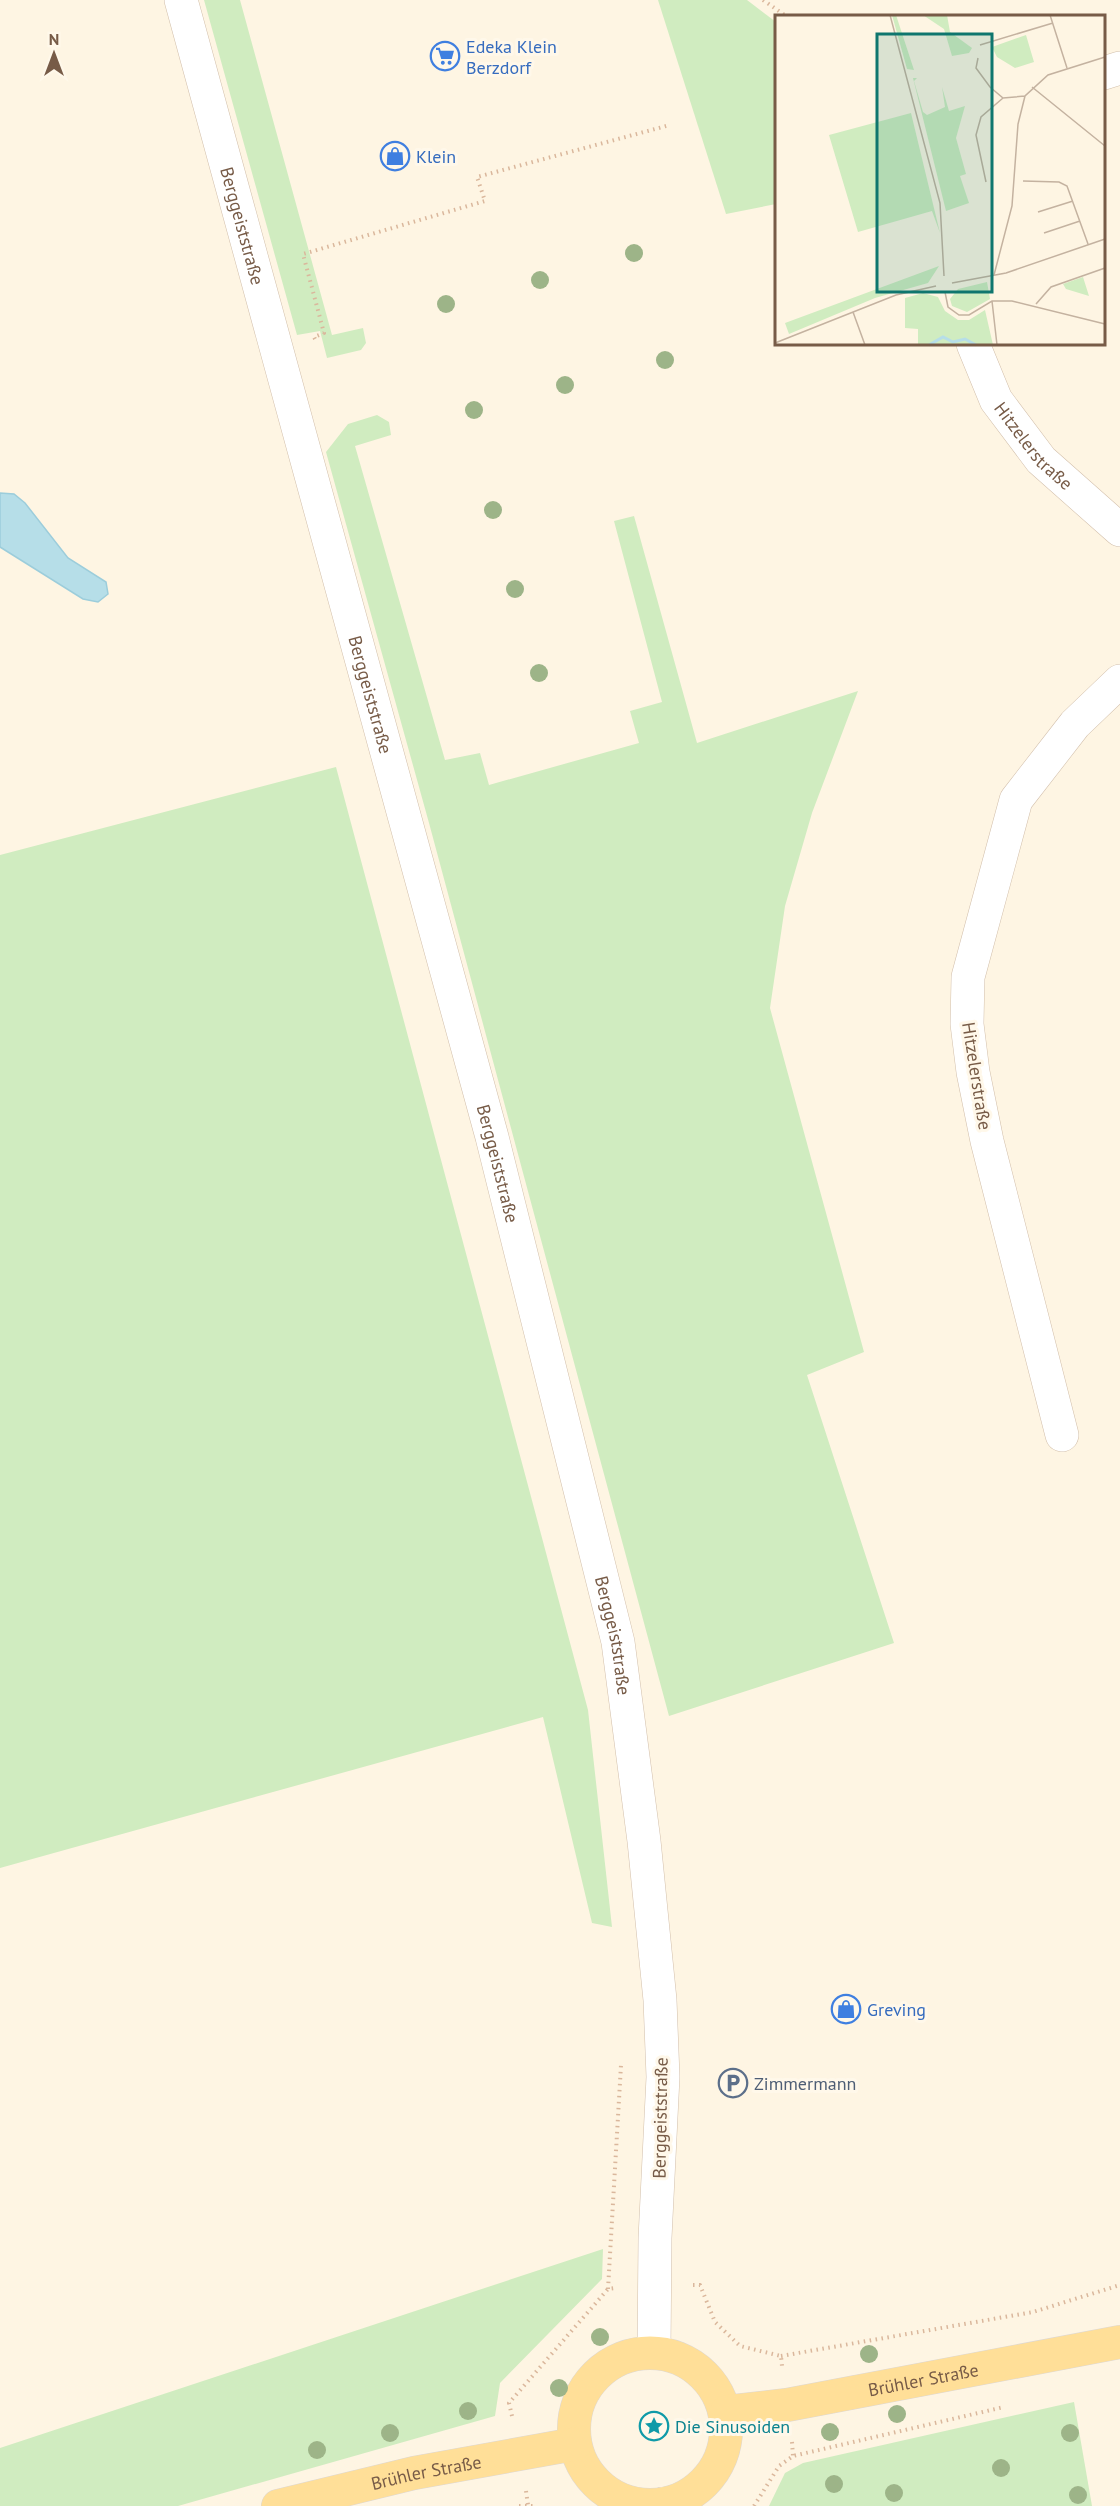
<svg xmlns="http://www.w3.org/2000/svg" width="1120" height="2506" font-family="'PT Sans',sans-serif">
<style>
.grass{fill:#d0ecc0}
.water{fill:#b6dee8;stroke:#9ccddb;stroke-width:1.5}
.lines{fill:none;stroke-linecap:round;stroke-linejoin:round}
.minor-casing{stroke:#d2bfab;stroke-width:34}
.major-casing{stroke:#ded8d3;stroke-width:34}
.path{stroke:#dab79c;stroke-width:4;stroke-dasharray:1.5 4.5;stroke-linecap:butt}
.minor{stroke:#fff;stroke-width:33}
.major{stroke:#ffdf98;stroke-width:33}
.tree{fill:#9db488}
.labels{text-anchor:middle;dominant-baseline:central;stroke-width:6;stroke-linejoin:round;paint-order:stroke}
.shop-label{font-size:18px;fill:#366cbe;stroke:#fff8ea;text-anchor:start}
.street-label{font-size:18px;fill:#775b47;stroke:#fff8ea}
.service-label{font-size:18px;fill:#4e5e75;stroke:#fff8ea;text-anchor:start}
.culture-label{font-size:18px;fill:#0d838f;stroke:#fff8ea;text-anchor:start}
.inset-river{fill:none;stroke:#b6dee8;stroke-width:3}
.inset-road{fill:none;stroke:#c4b2a0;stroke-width:1.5}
.view{fill:#0f766e;fill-opacity:0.15;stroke:#0f766e;stroke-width:3}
.inset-edge{fill:none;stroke:#775b47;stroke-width:3}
</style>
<rect width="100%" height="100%" fill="#fef5e3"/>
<g class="grass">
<polygon points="204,0 240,0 332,335 363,328 366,343 361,350 327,358 320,331 297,335"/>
<polygon points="658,0 747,0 776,22 776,204 726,214"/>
<polygon points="377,415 389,422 391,435 355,446 445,760 480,753 489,785 639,743 630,711 662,702 614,521 634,516 697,743 858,691 812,813 785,906 770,1008 864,1352 807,1375 894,1643 669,1716 429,823 326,452 348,424"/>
<polygon points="336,767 588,1710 612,1927 592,1923 543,1717 0,1868 0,855"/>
<polygon points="603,2249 602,2279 500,2383 495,2416 178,2506 0,2506 0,2448"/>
<polygon points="1074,2402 1092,2506 769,2506 785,2473 803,2463"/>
</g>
<polygon class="water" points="0,493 14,494 25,503 68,558 106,582 108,594 98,602 83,599 0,547"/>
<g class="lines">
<g class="minor-casing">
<g id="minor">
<path id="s1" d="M181 0 492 1137 618 1642 644 1841 660 2000 663 2077 655 2238 654 2352"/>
<polyline points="1104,73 1120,68"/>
<path id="s2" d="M973 344 996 400 1041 460 1120 530"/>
<polyline points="1062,1435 987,1141 973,1072 967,1024 968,977 1016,800 1075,724 1120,681"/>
<polyline points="663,2504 664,2506"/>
</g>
</g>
<g class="major-casing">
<g id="major">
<circle cx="650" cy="2429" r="76"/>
<path id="s3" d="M726 2412 787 2405 1120 2342"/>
<path id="s4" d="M278 2506 414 2473 575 2444"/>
</g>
</g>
<g class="path">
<polyline points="763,0 786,16"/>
<polyline points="315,339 314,337 324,333 303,254 485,201 477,177 670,125"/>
<polyline points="693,2285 700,2285 715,2322 740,2346 781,2356 782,2366"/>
<polyline points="608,2289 621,2065"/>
<polyline points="781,2356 1033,2312 1120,2285"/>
<polyline points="512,2416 509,2403 608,2289 616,2288"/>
<polyline points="792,2442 793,2456"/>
<polyline points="526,2491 528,2505"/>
<polyline points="519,2506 533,2506"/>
<polyline points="754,2506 779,2466 793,2456 1004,2407"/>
</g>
<use href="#minor" class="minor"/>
<use href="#major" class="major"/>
</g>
<g class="tree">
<circle cx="634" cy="253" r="9"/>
<circle cx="540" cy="280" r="9"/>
<circle cx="446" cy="304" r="9"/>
<circle cx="665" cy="360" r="9"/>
<circle cx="565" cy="385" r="9"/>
<circle cx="474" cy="410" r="9"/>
<circle cx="493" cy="510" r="9"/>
<circle cx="515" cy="589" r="9"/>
<circle cx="539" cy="673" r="9"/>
<circle cx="600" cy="2337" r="9"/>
<circle cx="869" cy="2354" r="9"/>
<circle cx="559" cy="2388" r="9"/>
<circle cx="468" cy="2411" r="9"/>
<circle cx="897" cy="2414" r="9"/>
<circle cx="830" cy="2432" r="9"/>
<circle cx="390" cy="2433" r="9"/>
<circle cx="1070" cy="2433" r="9"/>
<circle cx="317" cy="2450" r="9"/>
<circle cx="1001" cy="2468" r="9"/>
<circle cx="834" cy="2484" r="9"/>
<circle cx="894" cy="2493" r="9"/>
<circle cx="1078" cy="2495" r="9"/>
</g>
<defs>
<g id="supermarket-ring" transform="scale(1.5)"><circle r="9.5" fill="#fff8ea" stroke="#3f7fe0" stroke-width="1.5"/><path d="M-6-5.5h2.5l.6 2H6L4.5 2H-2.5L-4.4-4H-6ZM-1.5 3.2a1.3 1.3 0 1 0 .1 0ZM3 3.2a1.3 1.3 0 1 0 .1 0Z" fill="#3f7fe0"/></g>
<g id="shop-ring" transform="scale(1.5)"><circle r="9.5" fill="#fff8ea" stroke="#3f7fe0" stroke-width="1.5"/><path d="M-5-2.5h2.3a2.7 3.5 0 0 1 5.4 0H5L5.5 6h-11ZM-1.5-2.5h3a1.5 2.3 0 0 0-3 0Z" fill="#3f7fe0"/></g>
<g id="parking-ring" transform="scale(1.5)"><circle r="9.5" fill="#fff8ea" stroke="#5c6f8a" stroke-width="1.5"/><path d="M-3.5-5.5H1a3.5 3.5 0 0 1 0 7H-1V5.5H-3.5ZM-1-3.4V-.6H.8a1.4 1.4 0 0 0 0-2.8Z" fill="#5c6f8a"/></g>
<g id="sight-ring" transform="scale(1.5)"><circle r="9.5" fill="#fff8ea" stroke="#0f9aa8" stroke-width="1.5"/><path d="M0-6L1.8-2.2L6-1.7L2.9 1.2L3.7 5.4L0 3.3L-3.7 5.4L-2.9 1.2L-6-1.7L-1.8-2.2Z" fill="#0f9aa8"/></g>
</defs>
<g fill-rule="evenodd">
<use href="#supermarket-ring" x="445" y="56"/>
<use href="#shop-ring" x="395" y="156"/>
<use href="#shop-ring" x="846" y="2009"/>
<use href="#parking-ring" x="733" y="2083"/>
<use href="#sight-ring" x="654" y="2426"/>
</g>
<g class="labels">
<g class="shop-label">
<text x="466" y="46">Edeka Klein<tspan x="466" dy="21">Berzdorf</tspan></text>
<text x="416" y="156">Klein</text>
<text x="867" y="2009">Greving</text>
</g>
<g class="street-label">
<text stroke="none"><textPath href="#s1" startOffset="234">Berggeiststraße</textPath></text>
<text stroke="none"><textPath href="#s2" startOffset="120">Hitzelerstraße</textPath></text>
<text stroke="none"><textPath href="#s1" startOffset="720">Berggeiststraße</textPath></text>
<text transform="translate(977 1076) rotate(81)">Hitzelerstraße</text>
<text stroke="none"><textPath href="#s1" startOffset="1206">Berggeiststraße</textPath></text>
<text stroke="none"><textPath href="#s1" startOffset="1692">Berggeiststraße</textPath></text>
<text transform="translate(660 2118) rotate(-89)">Berggeiststraße</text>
<text stroke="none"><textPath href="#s3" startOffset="200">Brühler Straße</textPath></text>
<text stroke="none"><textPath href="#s4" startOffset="152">Brühler Straße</textPath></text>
</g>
<g class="service-label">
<text x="754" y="2083">Zimmermann</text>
</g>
<g class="culture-label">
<text x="675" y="2426">Die Sinusoiden</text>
</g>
</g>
<g transform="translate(775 15)">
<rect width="330" height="330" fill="#fef5e3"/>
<path d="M117 0H121L139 55 132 54ZM148 0H172L175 17 197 33 194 38 177 41 169 14ZM138 63H142L139 66 148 97 152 100 170 92 167 72 174 96 190 91 181 123 191 159 185 161 194 188 171 196ZM136 98 165 218 157 196 83 217 54 120ZM164 251 153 268 100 283 14 319 10 308ZM212 267 215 284 192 297 177 291 175 284 183 274ZM148 278 163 282 170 296 183 305H194L210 295 218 330H143V314L130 313V283Z" fill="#d0ecc0"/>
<path d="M251 20 259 47 240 53 222 42 217 32ZM308 262 314 281 291 274 288 269Z" fill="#d0ecc0"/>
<path class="inset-river" d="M154 330 168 322 178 327 190 324 201 330"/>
<path class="inset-road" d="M115 0 165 188 169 261M275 0 292 53M205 30 278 8M203 43 201 53 215 72 228 83 250 81M257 72 330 131M248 166 284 167 292 171 313 229M211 167 201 120 206 102 228 83M263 197 298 186M269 218 305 206M219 260 237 191 243 109 250 81 273 60 330 42M177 268 231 258 330 224M170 277 173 292 184 300H194L217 286H237L330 309M217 286 222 330M261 289 276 272 330 253M78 297 90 330M0 328 121 280 161 271"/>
<path class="view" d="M102 19H217V277H102Z"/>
<rect width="330" height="330" class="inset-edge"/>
</g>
<g transform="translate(54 54)" stroke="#fff8ea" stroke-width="4.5" paint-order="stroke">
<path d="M0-4.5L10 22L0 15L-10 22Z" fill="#775b47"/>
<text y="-9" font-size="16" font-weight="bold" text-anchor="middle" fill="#775b47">N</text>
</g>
</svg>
